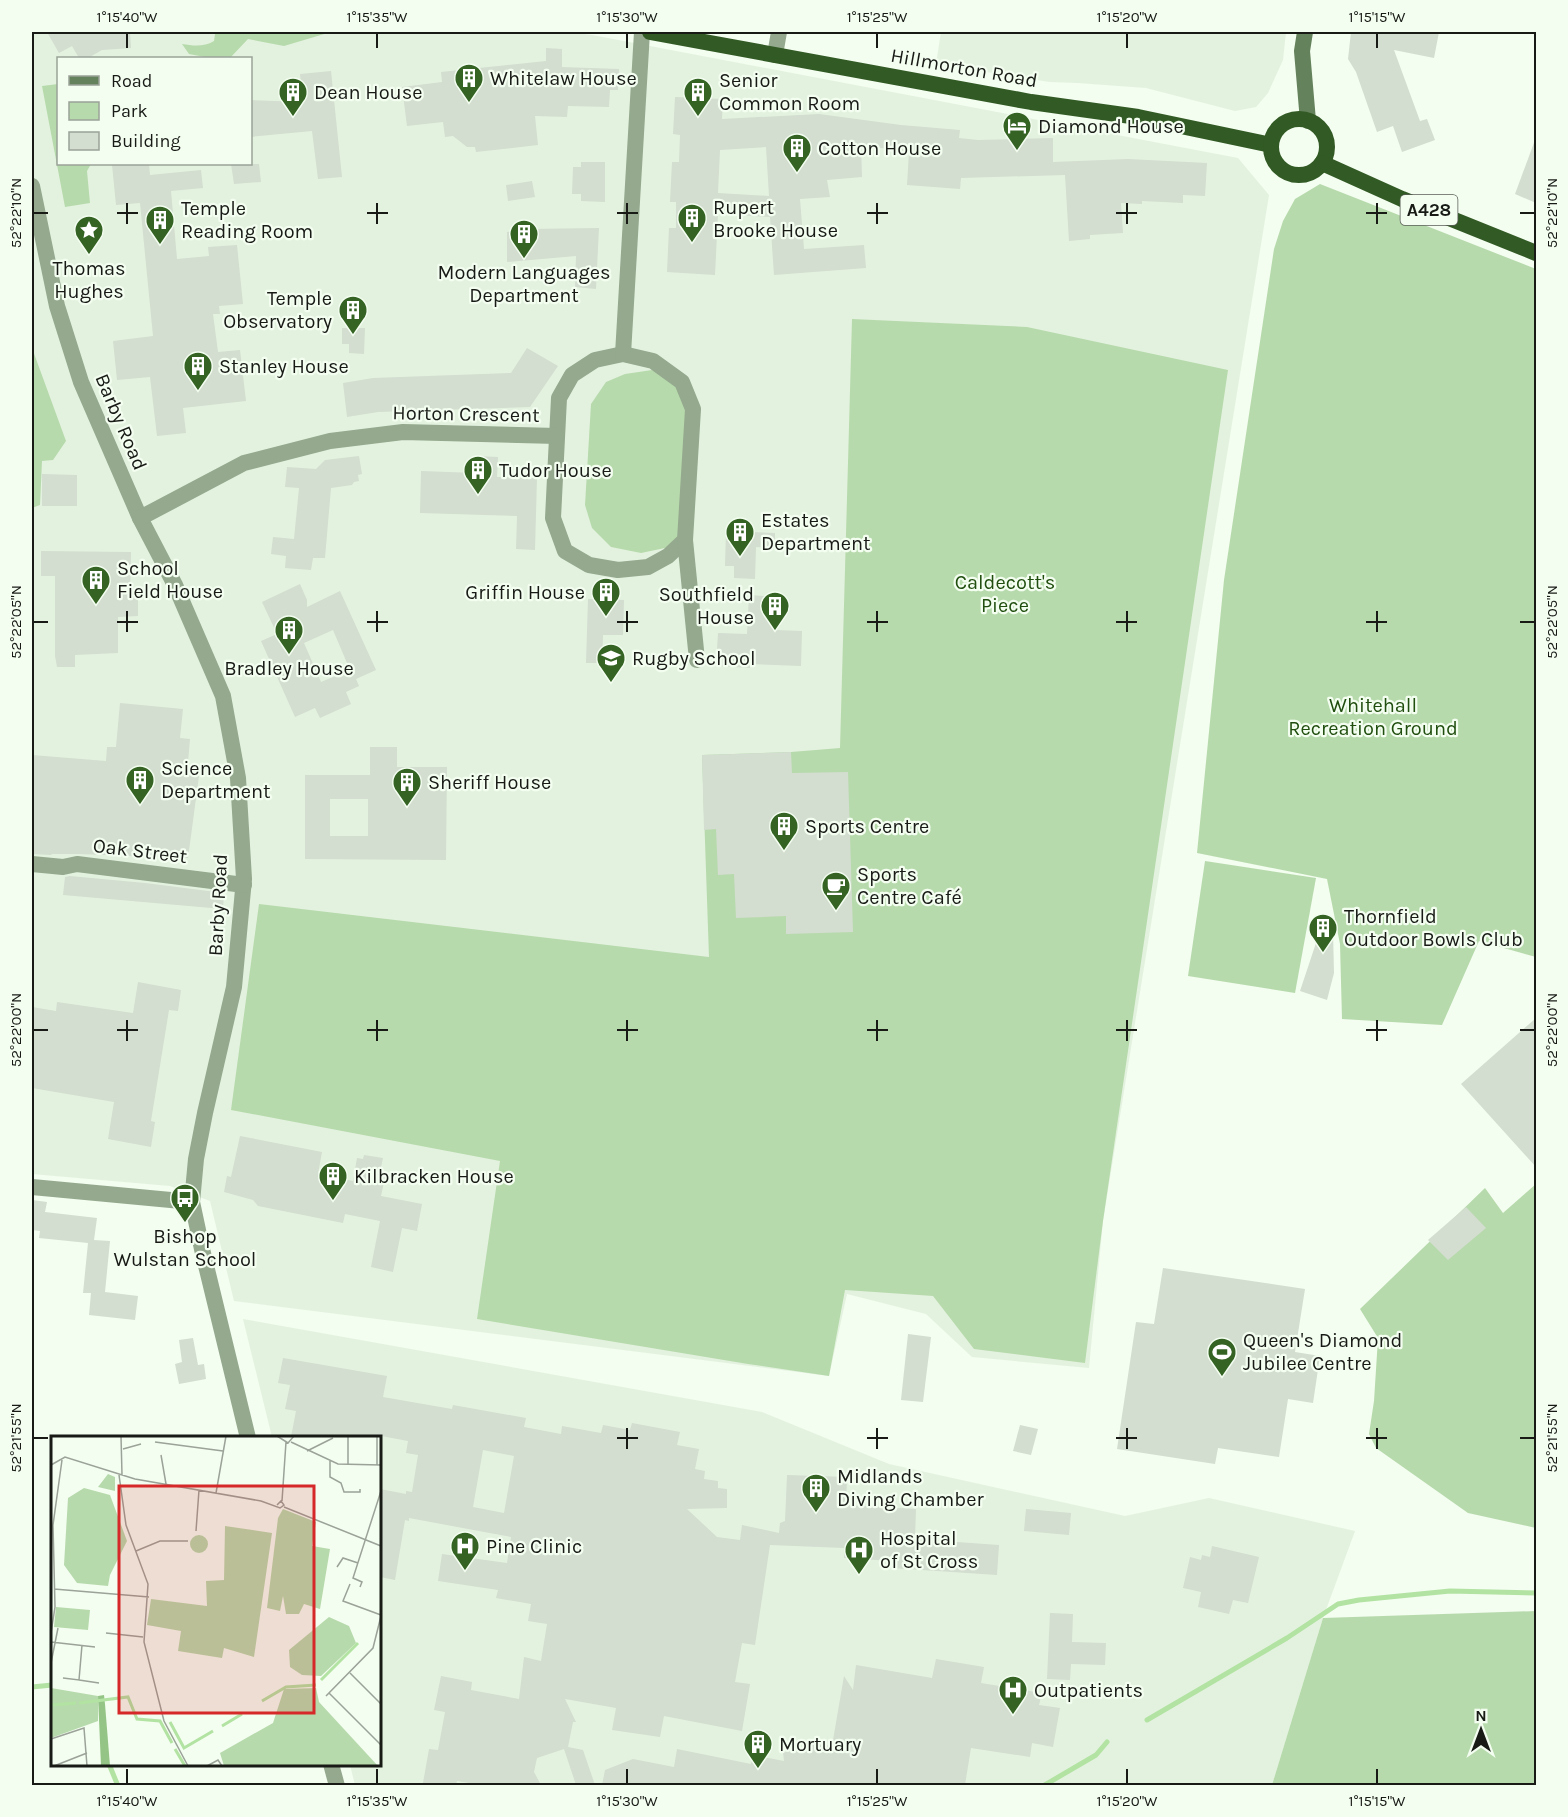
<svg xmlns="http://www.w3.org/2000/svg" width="1568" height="1817" font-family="Karla,sans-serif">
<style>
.built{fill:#e3f2df;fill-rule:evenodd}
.green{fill:#b7daac}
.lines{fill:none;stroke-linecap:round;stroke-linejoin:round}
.stream{stroke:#b2e3a2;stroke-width:5}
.building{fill:#d3ddd0;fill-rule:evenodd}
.minor{stroke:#94a98e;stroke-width:16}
.secondary{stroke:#64825b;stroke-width:16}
.trunk{stroke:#325a24;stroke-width:16}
.ticks{fill:none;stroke:#171a15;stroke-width:2}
.labels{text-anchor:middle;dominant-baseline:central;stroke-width:4.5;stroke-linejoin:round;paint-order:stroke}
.shield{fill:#f3fdf0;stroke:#595e57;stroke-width:1.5}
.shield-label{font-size:18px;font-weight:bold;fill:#171a15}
.street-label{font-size:20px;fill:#171a15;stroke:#f3fdf0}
.poi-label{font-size:20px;fill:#171a15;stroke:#f3fdf0;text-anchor:start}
.park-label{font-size:20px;fill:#204e0e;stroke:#f3fdf0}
.inset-river{fill:none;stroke:#b2e3a2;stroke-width:3}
.inset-road{fill:none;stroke:#9ba298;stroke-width:1.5}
.view{fill:#d62828;fill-opacity:0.15;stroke:#d62828;stroke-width:3}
.inset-edge{fill:none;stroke:#171a15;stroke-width:3}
.neatline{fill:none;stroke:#171a15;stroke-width:2}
.ticks-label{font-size:15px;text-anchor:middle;fill:#171a15}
</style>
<rect width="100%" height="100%" fill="#f3fdf0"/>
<g class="built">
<path d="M32 32H567L592 35 1238 158 1269 195 1103 1221 1089 1368 972 1357 926 1314 847 1294 829 1376 234 1301 210 1201 170 1186 32 1174ZM58 58H250V164H58Z"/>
<polygon points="941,32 1286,32 1283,60 1268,93 1256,107 1235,111 1146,88 1078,83 1050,82 936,64"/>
<polygon points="243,1319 762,1412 889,1464 1125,1516 1209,1498 1355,1531 1323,1618 1272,1785 355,1785 350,1765 380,1764 380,1438 272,1437"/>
</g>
<g class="green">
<path d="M214 32H331L284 46 248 39 230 58H210L189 54 182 44C194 46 204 47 214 41L215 34Z"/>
<polygon points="58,84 58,164 91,164 87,171 90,203 65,207 42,86"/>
<polygon points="1320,184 1536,269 1536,957 1479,941 1442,1025 1342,1019 1340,944 1327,879 1197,853 1224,580 1274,249 1283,221 1295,199"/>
<polygon points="852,319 1027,327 1228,370 1103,1221 1085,1363 974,1349 933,1296 845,1290 829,1376 748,1364 477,1319 500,1161 231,1110 259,904 709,957 702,755 791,752 840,748"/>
<polygon points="32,348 66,441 53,460 42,461 40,505 32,508"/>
<polygon points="652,370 691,391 683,537 665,548 641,553 611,547 592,528 585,505 591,404 606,382 625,374"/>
<polygon points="1205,861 1316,878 1295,993 1188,976"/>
<polygon points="1536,1184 1536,1528 1468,1513 1376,1448 1369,1434 1374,1401 1378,1338 1360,1309 1485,1188 1503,1213"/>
<polygon points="1536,1611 1536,1785 1272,1785 1323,1618"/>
</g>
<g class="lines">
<g class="stream">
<polyline points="32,1687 52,1685"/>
<polyline points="1147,1720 1287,1638 1338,1604 1359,1600 1450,1591 1536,1593"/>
<polyline points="109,1764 118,1786"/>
<polyline points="1043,1786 1096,1755 1107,1742"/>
</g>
</g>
<g class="building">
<polygon points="47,32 130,32 131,48 102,50 88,58 79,58 72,46 59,53"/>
<polygon points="1351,32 1439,32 1434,58 1394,50 1420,121 1427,119 1435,140 1402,152 1393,126 1377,132 1356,72 1348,59"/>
<polygon points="546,48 562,49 562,67 619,69 618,90 610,90 609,107 568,106 567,117 535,116 538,145 476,152 475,147 467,147 453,136 445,137 443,122 407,126 402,87 442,82 441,72 546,61"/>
<polygon points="331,71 342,177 318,179 312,131 250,137 250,100 303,102 300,74"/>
<path d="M675 97 723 99 722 119 819 114 901 125 960 130 959 138 978 140 1053 138V162L1128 159 1207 163 1205 196 1183 195V203L1142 201V204L1121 203 1123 233 1090 235V239L1069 241 1065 175 961 178 960 189 907 185 909 152 861 145 862 177 827 180 830 197 800 199 804 249 864 245 866 268 774 275 770 217 718 214 715 275 667 272 669 228H676V202H670L672 162H679L680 135 673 134ZM766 147 769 196 718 193 720 150Z"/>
<polygon points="1535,140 1536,140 1536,203 1515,194"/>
<polygon points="581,162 605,162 605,202 581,201 581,194 572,194 573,167 581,167"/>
<polygon points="130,164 149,164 150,175 201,170 203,188 171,191 177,259 209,256 208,247 237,245 243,304 219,306 220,314 213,314 218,352 240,350 246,401 183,408 186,433 157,436 150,377 117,380 113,341 153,336 140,203 116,205 112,165"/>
<polygon points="231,164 259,164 261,182 234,184"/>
<polygon points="532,181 535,197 508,201 506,185"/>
<polygon points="599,228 596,289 575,287 576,256 507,262 507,232 527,229"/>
<polygon points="342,328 365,328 364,354 349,353 349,344 342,344"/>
<polygon points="527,348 558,366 530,407 378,412 347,417 343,383 373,378 511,373"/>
<polygon points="359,456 362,474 358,475 359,481 354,482 352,485 331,488 325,558 313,558 311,570 285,568 286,556 271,554 273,537 294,539 299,488 285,487 287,467 316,469 325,460"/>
<polygon points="476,456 498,457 497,477 537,478 535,550 516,549 517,516 420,513 421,471 475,473"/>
<polygon points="42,474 77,475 77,506 42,506"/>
<polygon points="726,531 775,533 775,548 756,547 755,579 734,578 734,566 725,566"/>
<polygon points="41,551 131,552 130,597 138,597 138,616 118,617 118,653 75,655 75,667 57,667 55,656 55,576 41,576"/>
<path d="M300 584 307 600V607L340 591 376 670 356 679 359 686 346 692 351 704 320 718 315 708 295 717 261 641 277 634 262 602ZM333 630 350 670 321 682 304 643Z"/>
<polygon points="749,595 777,597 776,630 802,631 801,666 750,664 750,668 716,666 718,633 747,634"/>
<polygon points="588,599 624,600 623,635 603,635 602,663 586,663"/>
<polygon points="120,703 183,709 180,738 190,739 187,774 199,776 188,858 78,854 52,854 51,855 32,854 32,755 106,761 107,747 116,747"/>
<path d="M370 747H397V767H447L446 860 305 859V775H370ZM330 799H368V836H330Z"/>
<polygon points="791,752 792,773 848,772 853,932 786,934 786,916 736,918 734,874 718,875 716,829 704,830 702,755"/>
<polygon points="70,876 145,883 224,893 223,909 63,895 65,877"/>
<polygon points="1322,925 1333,932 1334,973 1327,1000 1300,991"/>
<polygon points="138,982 181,990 178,1011 169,1010 151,1121 155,1122 151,1147 108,1139 114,1102 32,1088 32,1007 56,1011 57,1002 133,1013"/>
<polygon points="1536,1018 1536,1167 1461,1084"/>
<polygon points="240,1136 322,1152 318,1174 353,1181 357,1158 363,1159 364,1155 383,1158 380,1172 386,1173 381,1196 422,1204 417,1231 402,1228 393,1272 371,1267 380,1221 345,1214 343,1223 258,1206 253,1200 224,1192 227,1176 231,1177"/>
<polygon points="32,1200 47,1202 45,1212 97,1218 94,1240 110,1241 105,1292 138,1296 135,1320 89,1315 91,1293 83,1293 88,1243 39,1238 40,1231 32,1230"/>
<polygon points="1466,1207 1486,1228 1448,1260 1428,1240"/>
<polygon points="1163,1268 1305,1289 1295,1352 1320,1356 1313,1403 1288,1399 1279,1457 1218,1448 1215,1464 1117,1449 1136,1322 1154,1324"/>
<polygon points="908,1334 931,1337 923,1402 901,1400"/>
<polygon points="193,1338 198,1365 204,1364 206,1379 179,1384 175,1364 182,1362 179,1340"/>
<path d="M283 1358 387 1376 383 1397 452 1409 453 1405 526 1418 524 1427 561 1434 562 1426 601 1433 603 1425 630 1430 632 1423 680 1432 677 1445 699 1449 695 1469 705 1471 704 1479 718 1481V1488L727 1489V1508L687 1509 717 1537 740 1540 742 1525 779 1533 780 1523 785 1521 787 1475 847 1477 846 1505 916 1509 915 1539 999 1545 997 1575 892 1568 893 1561 844 1558V1548L770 1545 755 1645 742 1643 735 1682 750 1684 742 1731 664 1716 660 1737 612 1730 616 1708 565 1699 576 1722H573L568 1747 583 1750 595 1785H576L564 1749 537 1758 534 1772 541 1785H481L457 1781 456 1785H437L423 1783 429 1749 438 1750 445 1712 434 1710 441 1676 472 1682 471 1690 519 1699 524 1657 541 1661 547 1624 528 1621 531 1604 496 1598 498 1590 438 1581 442 1554 507 1563 511 1537 409 1518V1521L405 1520 395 1580 380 1577V1489L406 1494V1491L412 1492 418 1455 406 1453 408 1441 376 1435V1437H291L296 1411 285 1409 290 1385 278 1383ZM483 1450 514 1456 504 1513 473 1507Z"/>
<polygon points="1020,1425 1038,1429 1031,1455 1013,1451"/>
<polygon points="1026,1509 1071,1513 1069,1535 1024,1531"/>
<polygon points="1212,1546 1259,1557 1248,1603 1233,1600 1229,1614 1198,1607 1201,1592 1183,1588 1190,1557 1201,1560 1202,1555 1210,1557"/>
<polygon points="1050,1613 1073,1614 1072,1642 1106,1643 1105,1665 1071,1664 1070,1680 1047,1679"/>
<polygon points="936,1659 984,1667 981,1683 1042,1693 1039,1705 1060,1708 1053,1747 1032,1743 1030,1757 971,1748 965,1785 602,1785 605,1770 633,1759 674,1767 677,1749 751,1764 753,1755 784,1761 783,1752 809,1750 811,1743 832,1746 844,1676 853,1690 856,1665 932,1678"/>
</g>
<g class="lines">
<g class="minor">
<polyline points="775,55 779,32"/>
<polyline points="32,186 57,306 81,382 140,518 175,585 223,696 238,778 244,879 234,987 205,1113 196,1159 192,1202 202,1249 248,1438"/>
<polygon points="623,354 653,361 682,382 693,409 685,540 668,556 648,567 618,570 589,565 565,551 553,518 559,398 572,375 595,360"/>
<polyline points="623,354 642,32"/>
<polyline points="140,518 244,463 330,441 403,432 557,436"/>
<polyline points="685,540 697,660"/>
<polyline points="32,864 63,867 77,864 244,885"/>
<polyline points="32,1187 192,1202"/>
<polyline points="331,1764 337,1786"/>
</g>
<polyline class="secondary" points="1305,32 1302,51 1308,121"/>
<g class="trunk">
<polyline points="650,32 1031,102 1138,117 1271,145"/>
<circle cx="1299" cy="147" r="28"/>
<polyline points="1322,163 1402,199 1536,253"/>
</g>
</g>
<path class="ticks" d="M127 33V48M377 33V48M627 33V48M877 33V48M1127 33V48M1377 33V48M127 203V224M377 203V224M627 203V224M877 203V224M1127 203V224M1377 203V224M33 213H48M117 213H138M367 213H388M617 213H638M867 213H888M1116 213H1137M1366 213H1387M1520 213H1535M127 611V632M377 611V632M627 611V632M877 611V632M1127 611V632M1377 611V632M33 622H48M117 622H138M367 622H388M617 622H638M867 622H888M1116 622H1137M1366 622H1387M1520 622H1535M127 1020V1041M377 1020V1041M627 1020V1041M877 1020V1041M1127 1020V1041M1377 1020V1041M33 1030H48M117 1030H138M367 1030H388M617 1030H638M867 1030H888M1116 1030H1137M1366 1030H1387M1520 1030H1535M627 1428V1449M877 1428V1449M1127 1428V1449M1377 1428V1449M33 1438H48M617 1438H638M867 1438H888M1116 1438H1137M1366 1438H1387M1520 1438H1535M127 1769V1784M377 1769V1784M627 1769V1784M877 1769V1784M1127 1769V1784M1377 1769V1784"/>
<defs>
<g id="building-pin" transform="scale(1.5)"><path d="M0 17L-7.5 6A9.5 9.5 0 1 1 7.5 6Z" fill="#346323" stroke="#f3fdf0"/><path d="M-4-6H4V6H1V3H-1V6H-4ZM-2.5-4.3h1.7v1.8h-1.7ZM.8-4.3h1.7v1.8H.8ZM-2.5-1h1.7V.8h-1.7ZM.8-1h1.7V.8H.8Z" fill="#fff"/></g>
<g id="hotel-pin" transform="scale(1.5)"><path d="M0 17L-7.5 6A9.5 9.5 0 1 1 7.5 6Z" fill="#346323" stroke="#f3fdf0"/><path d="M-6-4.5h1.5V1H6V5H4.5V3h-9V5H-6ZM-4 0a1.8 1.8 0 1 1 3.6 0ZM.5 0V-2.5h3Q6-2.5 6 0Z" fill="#fff"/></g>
<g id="sight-pin" transform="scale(1.5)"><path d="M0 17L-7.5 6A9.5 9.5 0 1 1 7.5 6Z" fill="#346323" stroke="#f3fdf0"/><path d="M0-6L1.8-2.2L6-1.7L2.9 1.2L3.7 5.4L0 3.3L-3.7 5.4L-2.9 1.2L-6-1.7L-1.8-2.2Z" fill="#fff"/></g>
<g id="school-pin" transform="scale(1.5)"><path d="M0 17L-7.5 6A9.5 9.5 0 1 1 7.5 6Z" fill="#346323" stroke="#f3fdf0"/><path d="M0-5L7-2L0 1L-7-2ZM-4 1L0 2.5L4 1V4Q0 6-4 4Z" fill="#fff"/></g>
<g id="cafe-pin" transform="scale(1.5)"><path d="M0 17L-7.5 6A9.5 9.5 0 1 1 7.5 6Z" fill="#346323" stroke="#f3fdf0"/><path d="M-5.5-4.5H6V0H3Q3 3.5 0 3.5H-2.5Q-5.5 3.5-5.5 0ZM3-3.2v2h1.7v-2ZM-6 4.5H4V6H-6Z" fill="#fff"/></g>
<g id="bus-pin" transform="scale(1.5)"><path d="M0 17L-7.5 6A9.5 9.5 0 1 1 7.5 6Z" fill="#346323" stroke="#f3fdf0"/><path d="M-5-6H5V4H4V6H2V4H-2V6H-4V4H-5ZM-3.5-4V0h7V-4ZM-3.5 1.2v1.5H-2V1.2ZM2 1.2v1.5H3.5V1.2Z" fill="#fff"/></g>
<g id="stadium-pin" transform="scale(1.5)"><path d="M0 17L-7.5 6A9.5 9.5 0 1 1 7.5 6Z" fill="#346323" stroke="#f3fdf0"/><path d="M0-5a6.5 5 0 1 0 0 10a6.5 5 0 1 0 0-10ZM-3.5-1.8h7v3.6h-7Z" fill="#fff"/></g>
<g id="hospital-pin" transform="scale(1.5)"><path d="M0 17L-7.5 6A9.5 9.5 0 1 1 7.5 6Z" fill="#346323" stroke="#f3fdf0"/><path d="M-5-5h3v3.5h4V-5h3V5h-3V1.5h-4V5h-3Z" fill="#fff"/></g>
</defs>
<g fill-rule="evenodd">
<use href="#building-pin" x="469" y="78"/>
<use href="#building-pin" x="293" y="92"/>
<use href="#building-pin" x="698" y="92"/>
<use href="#hotel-pin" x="1017" y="126"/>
<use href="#building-pin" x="797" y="148"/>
<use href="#building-pin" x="692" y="218"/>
<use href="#building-pin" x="160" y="220"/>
<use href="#sight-pin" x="89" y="230"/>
<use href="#building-pin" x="524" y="234"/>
<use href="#building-pin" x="353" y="310"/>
<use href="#building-pin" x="198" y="366"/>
<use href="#building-pin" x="478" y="470"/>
<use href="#building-pin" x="740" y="532"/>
<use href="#building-pin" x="96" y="580"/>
<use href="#building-pin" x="606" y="592"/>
<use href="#building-pin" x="775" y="606"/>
<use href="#building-pin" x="289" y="630"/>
<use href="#school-pin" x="611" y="658"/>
<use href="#building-pin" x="140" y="780"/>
<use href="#building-pin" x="407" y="782"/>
<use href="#building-pin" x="784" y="826"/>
<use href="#cafe-pin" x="836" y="886"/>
<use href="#building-pin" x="1323" y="928"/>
<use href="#building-pin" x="333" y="1176"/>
<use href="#bus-pin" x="185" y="1198"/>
<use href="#stadium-pin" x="1222" y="1352"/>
<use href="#building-pin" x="816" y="1488"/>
<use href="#hospital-pin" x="465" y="1546"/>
<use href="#hospital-pin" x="859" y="1550"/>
<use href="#hospital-pin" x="1013" y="1690"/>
<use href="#building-pin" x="758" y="1744"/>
</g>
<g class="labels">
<rect class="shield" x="1400.5" y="195" width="57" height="30" rx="4.5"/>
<g class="shield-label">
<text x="1429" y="210">A428</text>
</g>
<g class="street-label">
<text transform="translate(964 68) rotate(10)">Hillmorton Road</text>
<text transform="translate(466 414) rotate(1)">Horton Crescent</text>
<text transform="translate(121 422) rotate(67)">Barby Road</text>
<text transform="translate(140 851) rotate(7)">Oak Street</text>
<text transform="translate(218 905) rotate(-87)">Barby Road</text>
</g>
<g class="poi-label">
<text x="490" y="78">Whitelaw House</text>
<text x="719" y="80">Senior<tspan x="719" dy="23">Common Room</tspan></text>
<text x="314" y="92">Dean House</text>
<text x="1038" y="126">Diamond House</text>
<text x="818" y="148">Cotton House</text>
<text x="713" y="207">Rupert<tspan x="713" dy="23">Brooke House</tspan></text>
<text x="181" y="208">Temple<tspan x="181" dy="23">Reading Room</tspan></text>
<text x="89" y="268" text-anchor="middle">Thomas<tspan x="89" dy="23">Hughes</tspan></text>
<text x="524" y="272" text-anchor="middle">Modern Languages<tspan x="524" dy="23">Department</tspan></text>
<text x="332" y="298" text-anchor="end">Temple<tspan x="332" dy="23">Observatory</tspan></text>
<text x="219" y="366">Stanley House</text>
<text x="499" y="470">Tudor House</text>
<text x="761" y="520">Estates<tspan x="761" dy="23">Department</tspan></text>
<text x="117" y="568">School<tspan x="117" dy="23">Field House</tspan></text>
<text x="585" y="592" text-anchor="end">Griffin House</text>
<text x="754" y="594" text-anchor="end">Southfield<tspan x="754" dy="23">House</tspan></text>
<text x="632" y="658">Rugby School</text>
<text x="289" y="668" text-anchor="middle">Bradley House</text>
<text x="161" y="768">Science<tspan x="161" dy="23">Department</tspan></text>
<text x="428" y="782">Sheriff House</text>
<text x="805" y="826">Sports Centre</text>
<text x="857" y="874">Sports<tspan x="857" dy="23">Centre Café</tspan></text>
<text x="1344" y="916">Thornfield<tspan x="1344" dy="23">Outdoor Bowls Club</tspan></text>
<text x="354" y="1176">Kilbracken House</text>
<text x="185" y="1236" text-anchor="middle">Bishop<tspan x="185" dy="23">Wulstan School</tspan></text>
<text x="1243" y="1340">Queen's Diamond<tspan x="1243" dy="23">Jubilee Centre</tspan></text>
<text x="837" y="1476">Midlands<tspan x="837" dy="23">Diving Chamber</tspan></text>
<text x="880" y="1538">Hospital<tspan x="880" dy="23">of St Cross</tspan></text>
<text x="486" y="1546">Pine Clinic</text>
<text x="1034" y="1690">Outpatients</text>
<text x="779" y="1744">Mortuary</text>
</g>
<g class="park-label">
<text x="1005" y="582">Caldecott's<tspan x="1005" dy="23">Piece</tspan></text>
<text x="1373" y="705">Whitehall<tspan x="1373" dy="23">Recreation Ground</tspan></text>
</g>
</g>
<g transform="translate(51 1436)">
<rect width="330" height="330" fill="#f3fdf0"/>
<path d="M57 38 64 41V55L47 51ZM33 52 59 59 76 105 59 139 57 150 26 147 13 129 17 62ZM232 73 265 86 261 110 279 113 269 173 253 168 248 178H235L232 160 229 175 216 172 227 82ZM174 90 221 97 203 221 173 212 171 222 127 215 130 195 96 189 100 163 156 170 155 145 173 144ZM139 108a9 9 0 1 1 18 0a9 9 0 1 1-18 0ZM5 171 39 174 37 194 3 191ZM278 181 298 190 305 207 270 240 251 239 239 231 238 214ZM0 252 47 260V285L0 302ZM265 252 268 266 327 330H173L169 317 222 287 233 253Z" fill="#b7daac"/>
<path d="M53 259 54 268 59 330H50L47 260Z" fill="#95c586"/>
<path class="inset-river" d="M270 244 307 207M211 265 235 251 265 249M28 267 77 261 86 283 109 285 121 307M0 269 25 267M119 286 133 312 162 295M171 290 191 278M124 313 134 330"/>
<path class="inset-road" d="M70 0 71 39M226 0 237 7 243 0M297 0V29M326 0V29M104 6 172 15M240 6 287 28 330 29M72 13 90 8M256 15 282 2M110 19 115 48M279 25V41L290 47 293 56H309V53M0 29 14 21 84 43 210 65 229 72 233 69 230 65 226 69M68 39 75 89 97 148 93 206 113 285 137 330M165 57 175 0M231 65 235 6M233 71 330 110M145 95 148 54M85 115 109 105H137M286 131 292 122 307 127M299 148 292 165 330 179M309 151 311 146 302 142 330 55M3 153 98 161M0 197 4 171 2 89 11 24M55 197 92 201M0 206 44 211M0 227 7 192M299 237 330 268M12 242 28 244 31 209M28 244 48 247M278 257 330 309M275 260 322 212 330 180M0 303 33 292 36 330M3 330 36 317M156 330 167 324 171 330"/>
<path class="view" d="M68 50H263V277H68Z"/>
<rect width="330" height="330" class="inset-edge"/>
</g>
<rect width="1568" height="1817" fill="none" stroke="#f3fdf0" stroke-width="66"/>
<rect x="57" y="57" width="195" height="108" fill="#f3fdf0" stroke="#9ba298" stroke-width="1.5"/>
<rect x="69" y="76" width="30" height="9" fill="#64825b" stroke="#9ba298" stroke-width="1.5"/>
<text x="111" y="87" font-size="18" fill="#171a15">Road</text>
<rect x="69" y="102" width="30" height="18" fill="#b7daac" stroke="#9ba298" stroke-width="1.5"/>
<text x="111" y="117" font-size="18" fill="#171a15">Park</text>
<rect x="69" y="132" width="30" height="18" fill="#d3ddd0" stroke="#9ba298" stroke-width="1.5"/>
<text x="111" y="147" font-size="18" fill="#171a15">Building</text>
<g transform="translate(1481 1730)" stroke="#f3fdf0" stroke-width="4.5" paint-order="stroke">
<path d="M0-4.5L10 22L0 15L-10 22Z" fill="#171a15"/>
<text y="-9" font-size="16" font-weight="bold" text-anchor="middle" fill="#171a15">N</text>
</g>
<rect x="33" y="33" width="1502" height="1751" class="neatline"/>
<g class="ticks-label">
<text x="127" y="22">1°15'40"W</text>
<text x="377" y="22">1°15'35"W</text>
<text x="627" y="22">1°15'30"W</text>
<text x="877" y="22">1°15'25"W</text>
<text x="1127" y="22">1°15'20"W</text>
<text x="1377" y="22">1°15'15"W</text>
<text transform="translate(16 213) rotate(-90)" y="5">52°22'10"N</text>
<text transform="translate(1552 213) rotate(-90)" y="5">52°22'10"N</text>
<text transform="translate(16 622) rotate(-90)" y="5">52°22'05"N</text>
<text transform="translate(1552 622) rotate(-90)" y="5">52°22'05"N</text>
<text transform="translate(16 1030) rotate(-90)" y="5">52°22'00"N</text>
<text transform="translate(1552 1030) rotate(-90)" y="5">52°22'00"N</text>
<text transform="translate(16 1438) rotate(-90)" y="5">52°21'55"N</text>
<text transform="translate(1552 1438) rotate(-90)" y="5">52°21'55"N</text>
<text x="127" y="1806">1°15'40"W</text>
<text x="377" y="1806">1°15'35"W</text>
<text x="627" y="1806">1°15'30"W</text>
<text x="877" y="1806">1°15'25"W</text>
<text x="1127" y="1806">1°15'20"W</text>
<text x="1377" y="1806">1°15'15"W</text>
</g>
</svg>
